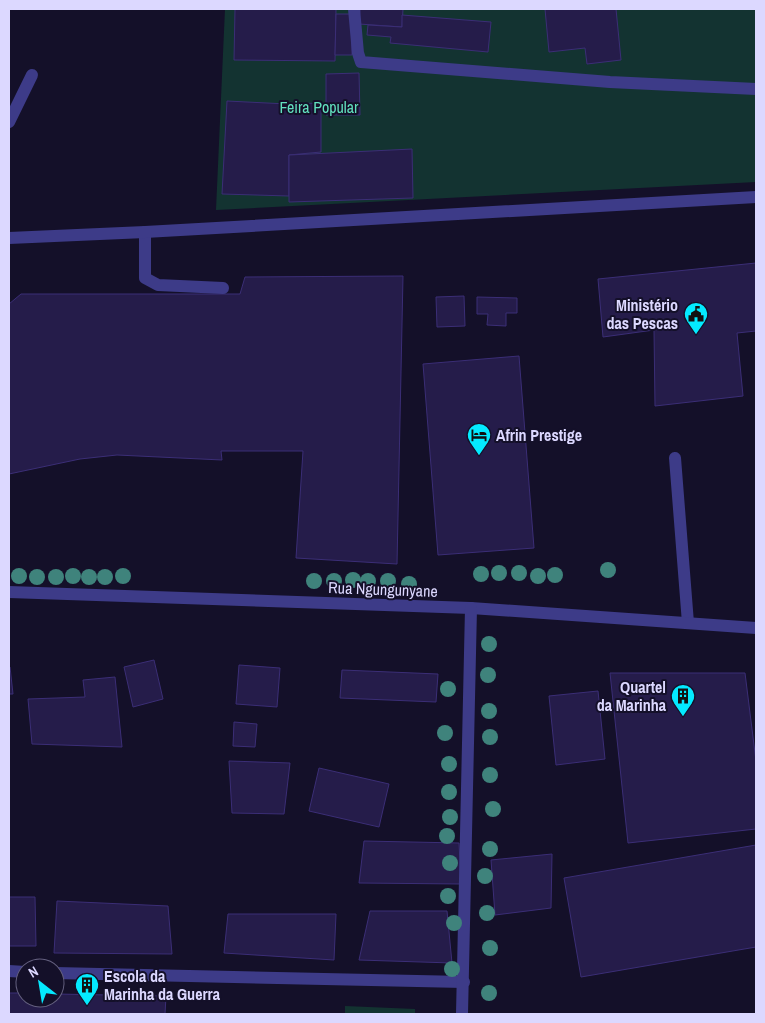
<svg xmlns="http://www.w3.org/2000/svg" width="765" height="1023" font-family="'Archivo Narrow',sans-serif">
<style>
.green{fill:#133331}
.building{fill:#251c4a;stroke:#3b2e76}
.lines{fill:none;stroke-linecap:round;stroke-linejoin:round}
.lane{stroke:#3d3b88;stroke-width:12}
.street{stroke:#3d3b88;stroke-width:12}
.tree{fill:#3f837c}
.labels{text-anchor:middle;dominant-baseline:central;stroke-width:4;stroke-linejoin:round;paint-order:stroke}
.park-label{font-size:16px;fill:#62e1bf;stroke:#141029}
.poi-label{font-size:16px;font-weight:bold;fill:#dcd8ff;stroke:#141029;text-anchor:end}
.street-label{font-size:16px;fill:#dcd8ff;stroke:#141029}
</style>
<rect width="100%" height="100%" fill="#141029"/>
<g class="green">
<polygon points="225,9 756,9 756,182 216,210"/>
<polygon points="345,1006 415,1009 415,1014 345,1014"/>
</g>
<g class="building">
<polygon points="235,9 336,9 335,61 234,60"/>
<polygon points="360,9 403,9 402,27 359,24"/>
<polygon points="545,9 616,9 621,60 587,64 585,48 549,52"/>
<polygon points="336,14 351,14 352,55 335,55"/>
<polygon points="402,15 491,22 488,52 390,43 391,37 367,35 368,25 402,27"/>
<polygon points="359,73 360,115 326,115 326,74"/>
<polygon points="227,101 287,104 321,103 321,152 289,155 289,196 222,194"/>
<polygon points="412,149 413,198 289,202 289,155"/>
<polygon points="756,263 756,331 737,333 743,396 655,406 654,330 603,337 598,279"/>
<polygon points="403,276 397,564 296,558 303,451 221,451 222,460 117,455 80,459 9,474 9,304 21,294 240,294 245,277"/>
<polygon points="464,296 465,326 437,327 436,297"/>
<polygon points="477,297 517,298 517,313 506,313 506,326 487,325 488,314 477,314"/>
<polygon points="519,356 534,548 438,555 423,364"/>
<polygon points="154,660 163,699 133,707 124,667"/>
<polygon points="239,665 280,668 277,707 236,704"/>
<polygon points="9,667 10,667 13,694 9,694"/>
<polygon points="342,670 438,674 436,702 340,698"/>
<polygon points="610,673 745,673 756,761 756,829 628,843"/>
<polygon points="115,677 122,747 32,744 28,699 85,697 83,680"/>
<polygon points="598,691 605,759 556,765 549,696"/>
<polygon points="234,722 257,724 255,747 233,746"/>
<polygon points="229,761 290,763 284,814 232,813"/>
<polygon points="319,768 389,784 379,827 309,811"/>
<polygon points="364,841 459,843 461,884 359,883"/>
<polygon points="756,845 756,947 581,977 564,878"/>
<polygon points="552,854 551,908 495,915 491,860"/>
<polygon points="9,897 35,897 36,946 9,946"/>
<polygon points="57,901 168,906 172,954 54,953"/>
<polygon points="370,911 447,911 452,963 359,960"/>
<polygon points="228,914 336,914 334,960 224,953"/>
<polygon points="9,993 25,993 25,998 55,998 55,994 166,996 165,1014 9,1014"/>
</g>
<g class="lines">
<g class="lane">
<polyline points="354,9 358,53 361,62 610,82 756,89"/>
<polyline points="9,122 32,75"/>
<polyline points="145,232 145,278 158,285 223,288"/>
<polyline points="675,458 688,623"/>
</g>
<g class="street">
<polyline points="9,238 145,232 756,197"/>
<polyline points="9,592 471,608 756,628"/>
<polyline points="9,971 25,972"/>
<polyline points="55,973 464,982"/>
<polyline points="462,1014 471,608"/>
</g>
</g>
<g class="tree">
<circle cx="608" cy="570" r="8"/>
<circle cx="499" cy="573" r="8"/>
<circle cx="519" cy="573" r="8"/>
<circle cx="481" cy="574" r="8"/>
<circle cx="555" cy="575" r="8"/>
<circle cx="19" cy="576" r="8"/>
<circle cx="73" cy="576" r="8"/>
<circle cx="123" cy="576" r="8"/>
<circle cx="538" cy="576" r="8"/>
<circle cx="37" cy="577" r="8"/>
<circle cx="56" cy="577" r="8"/>
<circle cx="89" cy="577" r="8"/>
<circle cx="105" cy="577" r="8"/>
<circle cx="353" cy="580" r="8"/>
<circle cx="314" cy="581" r="8"/>
<circle cx="334" cy="581" r="8"/>
<circle cx="368" cy="581" r="8"/>
<circle cx="388" cy="581" r="8"/>
<circle cx="409" cy="584" r="8"/>
<circle cx="489" cy="644" r="8"/>
<circle cx="488" cy="675" r="8"/>
<circle cx="448" cy="689" r="8"/>
<circle cx="489" cy="711" r="8"/>
<circle cx="445" cy="733" r="8"/>
<circle cx="490" cy="737" r="8"/>
<circle cx="449" cy="764" r="8"/>
<circle cx="490" cy="775" r="8"/>
<circle cx="449" cy="792" r="8"/>
<circle cx="493" cy="809" r="8"/>
<circle cx="450" cy="817" r="8"/>
<circle cx="447" cy="836" r="8"/>
<circle cx="490" cy="849" r="8"/>
<circle cx="450" cy="863" r="8"/>
<circle cx="485" cy="876" r="8"/>
<circle cx="448" cy="896" r="8"/>
<circle cx="487" cy="913" r="8"/>
<circle cx="454" cy="923" r="8"/>
<circle cx="490" cy="948" r="8"/>
<circle cx="452" cy="969" r="8"/>
<circle cx="489" cy="993" r="8"/>
</g>
<defs>
<g id="civic-pin" transform="scale(1.25)"><path d="M0 17L-7.5 6A9.5 9.5 0 1 1 7.5 6Z" fill="#04eaff" stroke="#141029"/><path d="M-.6-6.5H3V-4.5H.6V-3L4-1V1h2V6H-6V1h2V-1L-.6-3ZM-1.2 2.5V6h2.4V2.5Z" fill="#111"/></g>
<g id="hotel-pin" transform="scale(1.25)"><path d="M0 17L-7.5 6A9.5 9.5 0 1 1 7.5 6Z" fill="#04eaff" stroke="#141029"/><path d="M-6-4.5h1.5V1H6V5H4.5V3h-9V5H-6ZM-4 0a1.8 1.8 0 1 1 3.6 0ZM.5 0V-2.5h3Q6-2.5 6 0Z" fill="#111"/></g>
<g id="building-pin" transform="scale(1.25)"><path d="M0 17L-7.5 6A9.5 9.5 0 1 1 7.5 6Z" fill="#04eaff" stroke="#141029"/><path d="M-4-6H4V6H1V3H-1V6H-4ZM-2.5-4.3h1.7v1.8h-1.7ZM.8-4.3h1.7v1.8H.8ZM-2.5-1h1.7V.8h-1.7ZM.8-1h1.7V.8H.8Z" fill="#111"/></g>
</defs>
<g fill-rule="evenodd">
<use href="#civic-pin" x="696" y="314"/>
<use href="#hotel-pin" x="479" y="435"/>
<use href="#building-pin" x="683" y="696"/>
<use href="#building-pin" x="87" y="985"/>
</g>
<g class="labels">
<g class="park-label">
<text x="319" y="107">Feira Popular</text>
</g>
<g class="poi-label">
<text x="678" y="305">Ministério<tspan x="678" dy="18">das Pescas</tspan></text>
<text x="496" y="435" text-anchor="start">Afrin Prestige</text>
<text x="666" y="687">Quartel<tspan x="666" dy="18">da Marinha</tspan></text>
<text x="104" y="976" text-anchor="start">Escola da<tspan x="104" dy="18">Marinha da Guerra</tspan></text>
</g>
<g class="street-label">
<text transform="translate(383 589) rotate(2)">Rua Ngungunyane</text>
</g>
</g>
<rect width="765" height="1023" fill="none" stroke="#dcd8ff" stroke-width="20"/>
<g transform="translate(40 983) rotate(329)"><circle r="24" fill="#141029" stroke="#64607f"/>
<path d="M0-4L9 19L0 12L-9 19Z" fill="#04eaff"/>
<text y="-8" font-size="14" font-weight="bold" text-anchor="middle" fill="#dcd8ff">N</text>
</g>
</svg>
